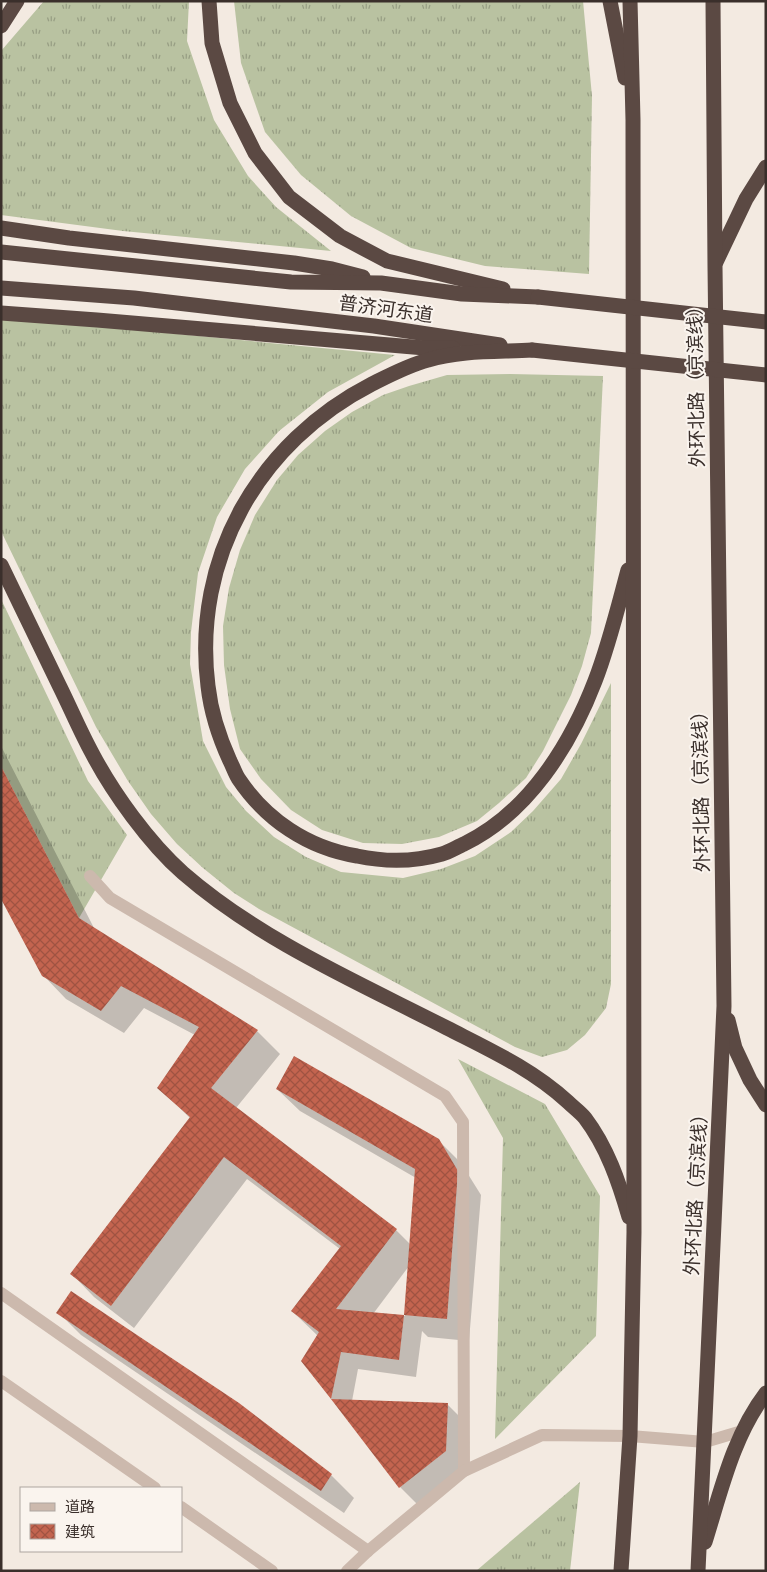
<svg xmlns="http://www.w3.org/2000/svg" width="767" height="1572" font-family="'Space Grotesk','Noto Sans SC',sans-serif">
<style>
.grass{fill:url(#grass-tufts)}
.shadow{fill:#0003;fill-rule:evenodd}
.building{fill:url(#building-cross-hatch)}
.lines{fill:none;stroke-linecap:round;stroke-linejoin:round}
.minor{stroke:#ccb9ad;stroke-width:12}
.highway{stroke:#5b4943;stroke-width:15}
.highway-bridge{stroke:#5b4943;stroke-width:15}
.labels{text-anchor:middle;dominant-baseline:central;stroke-width:4;stroke-linejoin:round;paint-order:stroke}
.street-label{font-size:19px;fill:#3a2f2b;stroke:#faf4ee}
</style>
<defs>
<pattern id="grass-tufts" width="24" height="20" patternUnits="userSpaceOnUse" patternTransform="scale(1.25)"><rect width="24" height="20" fill="#b9c2a1"/><path d="M3 7l-1-3M5 7V3M7 7l1-3M15 17l-1-3M17 17v-4M19 17l1-3" fill="none" stroke="#979e83"/></pattern>
<pattern id="building-cross-hatch" width="8" height="8" patternUnits="userSpaceOnUse" patternTransform="scale(1.25)"><rect width="8" height="8" fill="#c3644f"/><path d="M0 0l8 8M0 8l8-8" fill="none" stroke="#9f5342"/></pattern>
</defs>
<rect width="100%" height="100%" fill="#f3eae1"/>
<g class="grass">
<polygon points="44,1 189,1 187,41 214,120 248,176 276,207 331,251 123,231 1,215 1,51"/>
<polygon points="234,1 583,1 592,96 589,274 485,266 411,248 351,216 301,175 265,132 241,63"/>
<polygon points="1,319 43,321 395,355 328,392 279,431 245,469 217,517 198,573 191,632 190,664 203,741 226,787 246,811 274,837 306,857 341,872 403,878 441,869 475,856 511,832 533,811 561,779 581,744 611,683 611,984 606,1008 585,1035 567,1050 542,1057 515,1047 259,909 234,893 203,868 177,844 151,814 128,781 96,727 1,531"/>
<polygon points="510,374 603,376 591,633 582,666 571,695 543,751 526,778 499,803 477,821 439,837 402,844 363,843 322,830 291,810 261,779 240,749 230,709 224,665 223,626 229,588 240,550 255,515 277,480 298,455 325,431 352,412 383,395 409,386 447,375"/>
<polygon points="1,599 88,781 127,835 79,918 1,766"/>
<polygon points="458,1059 545,1104 600,1196 596,1336 495,1439 503,1138"/>
<polygon points="580,1482 570,1571 476,1571"/>
</g>
<g class="shadow">
<path d="M1 746 95 930 257 1031 280 1054 236 1108 396 1230 411 1245 416 1178 300 1111 277 1089 438 1140 461 1163 481 1195 469 1341 428 1337 422 1331 416 1377 358 1369 352 1401 447 1404 465 1422 463 1469 418 1505 400 1487 302 1361 318 1336 292 1311 340 1249 247 1179 134 1328 94 1297 72 1274 190 1118 159 1088 195 1035 144 1008 124 1033 66 999 43 975 1 897ZM409 1266 405 1316 373 1314Z"/>
<polygon points="58,1312 331,1475 354,1498 344,1513 81,1335"/>
</g>
<g class="building">
<polygon points="1,766 79,918 258,1030 211,1088 397,1229 336,1309 404,1315 399,1360 341,1352 331,1399 301,1361 319,1332 291,1311 341,1246 224,1157 111,1306 70,1274 190,1117 157,1088 199,1027 121,986 101,1011 42,976 1,899"/>
<polygon points="294,1056 439,1139 458,1171 447,1319 404,1315 415,1169 276,1089"/>
<polygon points="71,1291 239,1403 332,1474 321,1491 56,1313"/>
<polygon points="331,1399 448,1403 446,1451 399,1488"/>
</g>
<g class="lines">
<g class="minor">
<polyline points="90,876 110,898 445,1096 463,1122 464,1471"/>
<polyline points="1,1293 368,1551"/>
<polyline points="1,1381 155,1488"/>
<polyline points="181,1507 272,1571"/>
<polyline points="347,1571 368,1551 464,1471 542,1435 630,1436 705,1442 742,1431"/>
</g>
<g class="highway">
<polyline points="209,1 212,43 230,103 255,153 289,197 340,236 387,261 503,289"/>
<polyline points="610,1 625,78"/>
<polyline points="1,26 17,1"/>
<polyline points="1,228 69,238 294,263 332,269 363,277"/>
<polyline points="1,252 291,282 381,283 462,294 538,297"/>
<polyline points="716,262 746,199 766,167"/>
<polyline points="1,288 134,298 374,326 500,345"/>
<polyline points="1,313 97,320 425,348 453,348"/>
<path d="M532 350C498 352 461 350 428 360 409 365 390 375 372 384 259 442 192 558 208 686 211 713 219 737 230 761 233 767 235 773 238 778 266 820 308 848 357 856 385 862 414 862 442 854 449 852 457 847 464 844 528 813 570 746 595 681 609 645 618 607 628 570"/>
<path d="M1 565C20 605 40 645 59 685 70 707 80 731 92 753 113 793 149 843 183 873 260 940 357 982 447 1028 490 1050 532 1069 568 1102 573 1107 580 1112 585 1118 607 1147 619 1182 629 1217"/>
<polyline points="728,1020 735,1048 750,1080 766,1105"/>
<path d="M705 1542C721 1491 733 1436 766 1393"/>
<polyline points="621,1571 630,1436 634,1232 633,120 630,1"/>
<polyline points="698,1571 724,1006 715,266 713,1"/>
</g>
<g class="highway-bridge">
<polyline points="538,297 766,322"/>
<polyline points="532,350 766,375"/>
</g>
</g>
<g class="labels">
<g class="street-label">
<text transform="translate(386 309) rotate(8)">普济河东道</text>
<text transform="translate(696 382) rotate(-91)">外环北路（京滨线）</text>
<text transform="translate(701 787) rotate(-91)">外环北路（京滨线）</text>
<text transform="translate(696 1190) rotate(-87)">外环北路（京滨线）</text>
</g>
</g>
<rect width="767" height="1572" fill="none" stroke="#3a2f2b" stroke-width="5"/>
<rect x="20" y="1487" width="162" height="65" fill="#faf4ee" stroke="#ada5a0"/>
<rect x="30" y="1503" width="25" height="8" fill="#ccb9ad" stroke="#ada5a0"/>
<text x="65" y="1512" font-size="15" fill="#3a2f2b">道路</text>
<rect x="30" y="1524" width="25" height="15" fill="url(#building-cross-hatch)" stroke="#ada5a0"/>
<text x="65" y="1537" font-size="15" fill="#3a2f2b">建筑</text>
</svg>
